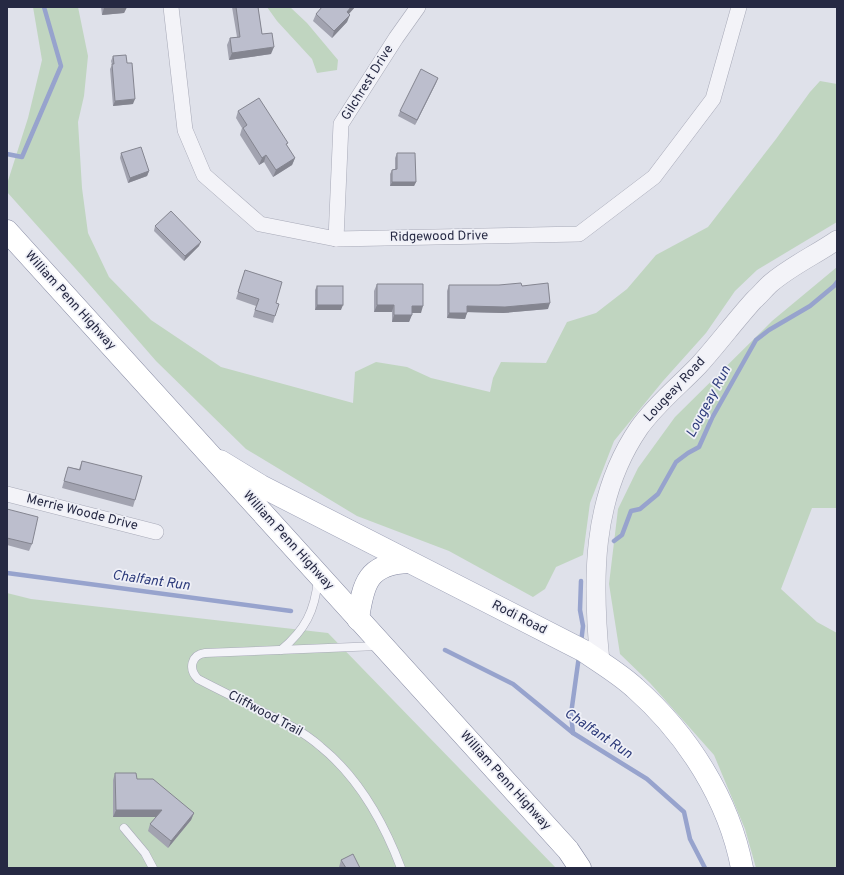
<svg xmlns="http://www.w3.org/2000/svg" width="844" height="875" font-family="Overpass,sans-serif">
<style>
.green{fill:#c0d5c0}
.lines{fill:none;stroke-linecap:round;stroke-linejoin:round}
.stream{stroke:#97a3cd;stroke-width:4.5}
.service-casing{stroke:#a8aab8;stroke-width:9}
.minor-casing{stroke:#a8aab8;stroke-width:16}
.tertiary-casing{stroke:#a8aab8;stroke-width:20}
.primary-casing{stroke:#9da1b7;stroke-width:23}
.trunk-casing{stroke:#8589a2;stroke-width:23}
.service{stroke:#f3f3f8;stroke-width:8}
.minor{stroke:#f3f3f8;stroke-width:15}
.tertiary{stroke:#f3f3f8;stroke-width:19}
.primary{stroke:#fff;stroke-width:22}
.trunk{stroke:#fff;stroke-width:22}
.wall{fill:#a2a3b0}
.shaded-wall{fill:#848590}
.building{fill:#bcbecd;stroke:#848590}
.labels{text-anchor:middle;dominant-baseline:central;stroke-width:3.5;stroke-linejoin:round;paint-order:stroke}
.street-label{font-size:13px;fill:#262943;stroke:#eff0f7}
.water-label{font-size:14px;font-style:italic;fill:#2d3b7b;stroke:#eff0f7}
</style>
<rect width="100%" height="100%" fill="#dfe1ea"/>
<g class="green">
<polygon points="33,7 78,7 88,56 84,96 78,122 82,188 88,233 109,277 151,320 221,367 353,403 355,372 376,362 407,367 431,378 490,392 493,378 501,362 546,363 567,322 596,313 627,289 656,255 708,227 776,139 810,92 820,81 837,84 837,222 757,270 735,291 706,333 663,381 614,441 590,503 583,555 556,567 545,589 533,597 449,551 357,516 246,449 156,361 83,277 7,192 7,184 28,118 42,60"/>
<polygon points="267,7 290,7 307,23 338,60 337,70 317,73 312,59 277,21"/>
<polygon points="837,267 837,508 812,508 781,589 817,622 837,633 837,868 756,868 745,829 714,755 650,683 620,654 609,584 618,509 638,468 675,417 772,321"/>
<polygon points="7,593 31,599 328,633 556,868 7,868"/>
</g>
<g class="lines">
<g class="stream">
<polyline points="7,154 22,157 61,66 44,7"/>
<polyline points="614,541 622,535 631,511 640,509 658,494 676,462 688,453 699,447 712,418 756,340 769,330 810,306 834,286 837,282"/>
<polyline points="7,573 291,611"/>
<polyline points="581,643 583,626 580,610 581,581"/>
<polyline points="445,650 513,684 573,733 647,779 684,812 690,839 705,868"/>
<polyline points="573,733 571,714 579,656"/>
</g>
<g class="service-casing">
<g id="service">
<path d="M378 646 205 653C191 655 188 669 198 679 219 690 240 700 261 711 282 721 303 731 321 747 359 778 384 823 401 868"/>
<path d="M281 650C305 630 315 611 318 579"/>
<polyline points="124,828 145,853 153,868"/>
</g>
</g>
<g class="minor-casing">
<g id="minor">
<polyline points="171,7 185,130 204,175 260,224 336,239 579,234 654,177 713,99 739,7"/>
<polyline points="336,239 341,124 396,38 418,7"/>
<polyline points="7,494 156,532"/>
</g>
</g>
<g class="tertiary-casing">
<path id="tertiary" d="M600 662C592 581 591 498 639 428 656 404 679 386 699 365 718 344 735 321 754 300 760 295 765 288 771 283 791 266 815 255 837 240"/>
</g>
<g class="primary-casing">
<path id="primary" d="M220 461 261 486 584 651C601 663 620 674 635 688 687 734 729 799 742 868"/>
</g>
<g class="trunk-casing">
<g id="trunk">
<polyline points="7,231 568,850 580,868"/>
<path d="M358 619C363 583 368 564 408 562"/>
</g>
</g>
<use href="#service" class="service"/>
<use href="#minor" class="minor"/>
<use href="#tertiary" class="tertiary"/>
<use href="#primary" class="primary"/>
<use href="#trunk" class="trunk"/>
</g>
<g class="wall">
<polygon points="101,7 127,7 124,13 102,15"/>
<polygon points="232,7 258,7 262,34 271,54 229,60 227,45 230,38 237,37"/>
<polygon points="355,7 349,14 347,22 332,38 313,21 316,14"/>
<polygon points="113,56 127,63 133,104 113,106 110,69 112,65 111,61"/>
<polygon points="438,78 436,83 415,125 398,116 400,111"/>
<polygon points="238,111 287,146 295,158 292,165 273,177 264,162 259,165 240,135 242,128 236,118"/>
<polygon points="121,153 149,171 147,176 128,183 120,158"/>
<polygon points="397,153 416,182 414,186 390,186 390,174 392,170 395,169 395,158"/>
<polygon points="155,226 199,246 184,261 154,231"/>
<polygon points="245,270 276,303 275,316 273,323 253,317 256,306 236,299"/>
<polygon points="377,284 421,313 412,313 409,322 392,322 392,312 374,312 374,291"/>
<polygon points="449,285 522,286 548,309 503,313 467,312 465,319 447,318 447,291"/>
<polygon points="317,286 341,310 315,310 315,290"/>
<polygon points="82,461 135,500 133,507 62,488 68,467 79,469"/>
<polygon points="7,509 32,544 29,551 7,545"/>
<polygon points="115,773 137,779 194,813 191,820 168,848 148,831 150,824 156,817 113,817 113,780"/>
<polygon points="341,860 360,868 339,868 339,867"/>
</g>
<g class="shaded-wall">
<polygon points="113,7 127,7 124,13 102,15 104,8"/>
<polygon points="351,7 355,7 344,19 347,12"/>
<polygon points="350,15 347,22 332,38 334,31"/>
<polygon points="274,47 271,54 229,60 232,53"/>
<polygon points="438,78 436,83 415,125 417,120"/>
<polygon points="135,99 133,104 113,106 115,101"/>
<polygon points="266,155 264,162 259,165 262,158"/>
<polygon points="295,158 292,165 273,177 276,170"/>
<polygon points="149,171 147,176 128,183 130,178"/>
<polygon points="392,182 416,182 414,186 390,186"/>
<polygon points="201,242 199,246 184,261 185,256"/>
<polygon points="550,303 548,309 503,313 465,312 467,306"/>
<polygon points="317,305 343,305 341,310 315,310"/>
<polygon points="377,305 394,305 392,312 374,312"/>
<polygon points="412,306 423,306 421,313 409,313"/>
<polygon points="449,313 467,313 465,319 447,318"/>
<polygon points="394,315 412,315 409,322 392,322"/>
<polygon points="116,810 162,810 159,817 113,817"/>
<polygon points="194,813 191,820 168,848 171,841"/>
</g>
<g class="building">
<polygon points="236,7 258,7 262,34 272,33 274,47 232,53 230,38 240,37"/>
<polygon points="322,7 351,7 347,12 350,15 334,31 316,14"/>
<polygon points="126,55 127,63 132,63 135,99 115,101 112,64 114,64 113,56"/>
<polygon points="421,69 438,78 417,120 400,111"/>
<polygon points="259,98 288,143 286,144 295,158 276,170 266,155 262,158 243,128 247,125 238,111"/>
<polygon points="141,147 149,171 130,178 121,153"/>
<polygon points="397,153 415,153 416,182 392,182 392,170 397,169"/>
<polygon points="171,211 201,242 185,256 155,226"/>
<polygon points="245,270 282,282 276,303 279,304 275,316 255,310 259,299 238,292"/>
<polygon points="521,283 522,286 548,283 550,303 505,307 467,306 467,313 449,313 449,285 499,285"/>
<polygon points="377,284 423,284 423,306 412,306 412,315 394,315 394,305 377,305"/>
<rect x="317" y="286" width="26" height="19"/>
<polygon points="82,461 142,476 135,500 64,481 68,467 80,470"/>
<polygon points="7,509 38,517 32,544 7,538"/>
<polygon points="115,773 136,773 137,779 153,779 194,813 171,841 150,824 162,810 116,810"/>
<polygon points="353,854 360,868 346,868 341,860"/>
</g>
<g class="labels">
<g class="street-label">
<text transform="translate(368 83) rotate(-58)">Gilchrest Drive</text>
<text transform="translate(439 237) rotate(-1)">Ridgewood Drive</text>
<text transform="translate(70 301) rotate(48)">William Penn Highway</text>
<text transform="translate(675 390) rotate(-47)">Lougeay Road</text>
<text transform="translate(82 513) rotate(14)">Merrie Woode Drive</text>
<text transform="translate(288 541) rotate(48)">William Penn Highway</text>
<text transform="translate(519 618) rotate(27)">Rodi Road</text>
<text transform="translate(265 714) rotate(28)">Cliffwood Trail</text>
<text transform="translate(505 781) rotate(48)">William Penn Highway</text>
</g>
<g class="water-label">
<text transform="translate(709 402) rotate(-62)">Lougeay Run</text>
<text transform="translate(151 581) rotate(8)">Chalfant Run</text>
<text transform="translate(598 734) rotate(34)">Chalfant Run</text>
</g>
</g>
<rect width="844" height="875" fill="none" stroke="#262943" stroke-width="16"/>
</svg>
